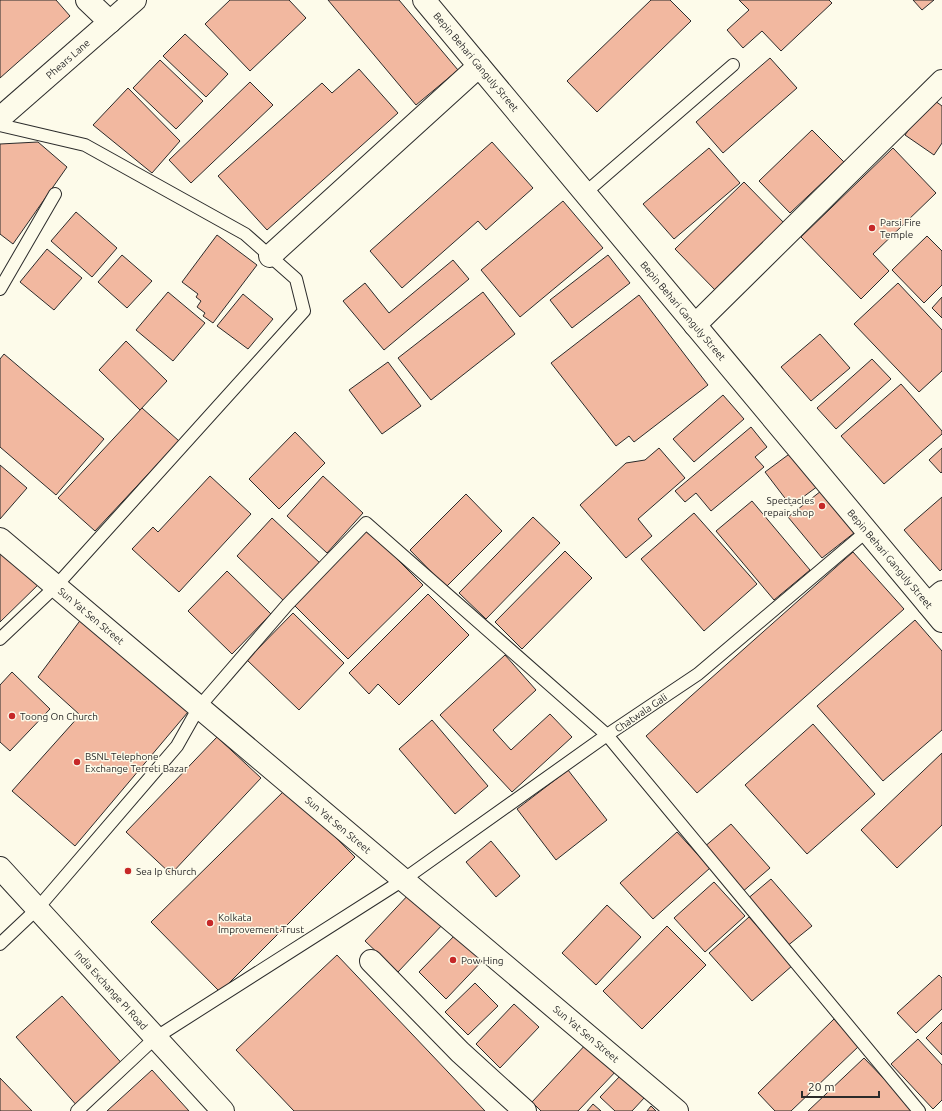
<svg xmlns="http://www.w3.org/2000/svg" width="942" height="1111" font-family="Ubuntu,sans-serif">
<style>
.building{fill:#f2b8a0;stroke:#2b2b2b}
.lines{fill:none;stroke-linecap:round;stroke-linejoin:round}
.service-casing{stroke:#2b2b2b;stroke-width:14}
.minor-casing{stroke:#2b2b2b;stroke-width:24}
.tertiary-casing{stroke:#2b2b2b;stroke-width:24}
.secondary-casing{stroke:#2b2b2b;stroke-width:24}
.service{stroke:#fdfbea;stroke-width:12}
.minor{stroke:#fdfbea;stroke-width:22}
.tertiary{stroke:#fdfbea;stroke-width:22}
.secondary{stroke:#fdfbea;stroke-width:22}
.poi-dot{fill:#c62828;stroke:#fdfbea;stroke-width:1.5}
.labels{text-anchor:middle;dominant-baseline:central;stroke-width:3;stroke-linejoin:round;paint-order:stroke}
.street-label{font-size:10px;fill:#2b2b2b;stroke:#fdfbea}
.poi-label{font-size:10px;fill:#2b2b2b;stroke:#fdfbea;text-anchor:start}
</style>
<rect width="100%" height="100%" fill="#fdfbea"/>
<g class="building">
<polygon points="0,0 56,0 70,16 0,78"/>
<polygon points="230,0 289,0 306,18 250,71 205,24"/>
<polygon points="328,0 399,0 458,70 416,105"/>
<polygon points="651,0 670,0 691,21 597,112 567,81"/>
<polygon points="739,0 829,0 832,3 781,51 762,31 743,48 727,30 749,10"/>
<polygon points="913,0 934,0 922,10"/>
<polygon points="185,34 228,74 206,97 163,56"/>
<polygon points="770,58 797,88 723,153 696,122"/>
<polygon points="160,60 203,101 176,129 133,88"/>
<polygon points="359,69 398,113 267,230 218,176 322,83 332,93"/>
<polygon points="250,82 273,105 191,183 169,160"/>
<polygon points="128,88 180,141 152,173 93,125"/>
<polygon points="931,98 942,106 942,143 934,155 905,135"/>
<polygon points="812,130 844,162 790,213 759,181"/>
<polygon points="38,142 67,167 13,244 0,234 0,144"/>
<polygon points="492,142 533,188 486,230 478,221 402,288 370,251"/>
<polygon points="709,148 740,183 674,239 643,204"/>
<polygon points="893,148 936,193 873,254 889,271 861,299 801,237"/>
<polygon points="744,182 787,226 718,293 675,249"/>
<polygon points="563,201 603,248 520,317 481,270"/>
<polygon points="76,212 117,248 92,277 51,241"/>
<polygon points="217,235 257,265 213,323 203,316 205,313 197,307 201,301 196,297 198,294 182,282"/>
<polygon points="927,236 942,251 942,285 924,303 892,270"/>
<polygon points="47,249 82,278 54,310 20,282"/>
<polygon points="122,255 152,281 127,308 98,282"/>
<polygon points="608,255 630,283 572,328 550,300"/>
<polygon points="453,260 469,279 384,350 343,301 365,283 389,313"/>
<polygon points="898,283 942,330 942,371 919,392 854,324"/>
<polygon points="168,292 205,323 173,361 136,330"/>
<polygon points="483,292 515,334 431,400 398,358"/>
<polygon points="243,294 273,319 248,349 217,326"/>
<polygon points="639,295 708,385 634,442 629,436 616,446 551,363"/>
<polygon points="942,297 942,318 932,308"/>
<polygon points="820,334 850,368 811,401 781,367"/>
<polygon points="126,341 167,381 140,410 99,370"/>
<polygon points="4,354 104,439 56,495 0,447 0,359"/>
<polygon points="872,359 891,379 836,429 817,408"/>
<polygon points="388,362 421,406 382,434 349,390"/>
<polygon points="901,384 942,431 942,434 884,484 841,436"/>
<polygon points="723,395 744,419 694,462 673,439"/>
<polygon points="142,408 179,441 95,531 58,498"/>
<polygon points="751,427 767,447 755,457 764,467 711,511 696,493 685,502 675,491"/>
<polygon points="295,432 325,463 279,509 249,479"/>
<polygon points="659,448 685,478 638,519 652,536 626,558 580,505 626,463 645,460"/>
<polygon points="942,448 942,472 941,473 929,460"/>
<polygon points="792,452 818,486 791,506 765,472"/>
<polygon points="0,465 27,488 0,519"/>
<polygon points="210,476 251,514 179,592 132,549 153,527 158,532"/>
<polygon points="323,476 363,513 327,553 287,516"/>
<polygon points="821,491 854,533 822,558 788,517"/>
<polygon points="466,494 502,531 446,587 410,550"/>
<polygon points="942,497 942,569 940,571 904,530"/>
<polygon points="752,501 810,570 774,600 716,531"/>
<polygon points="694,513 757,584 704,631 641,559"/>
<polygon points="533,517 560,543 486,619 459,593"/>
<polygon points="272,518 321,564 285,602 237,556"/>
<polygon points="367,529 423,585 348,659 292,603"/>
<polygon points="0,547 42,581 0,622"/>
<polygon points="565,551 592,578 522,649 495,622"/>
<polygon points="853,552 904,609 697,793 646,736"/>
<polygon points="227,571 271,614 232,654 188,611"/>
<polygon points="428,594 469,635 399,705 378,684 369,694 349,673"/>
<polygon points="293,613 344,663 299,710 247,660"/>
<polygon points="82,618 188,712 75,846 12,791 80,715 38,677"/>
<polygon points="915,620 942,651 942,730 883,781 817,706"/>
<polygon points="505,655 536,690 493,730 511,750 550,714 572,737 512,792 440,715"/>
<polygon points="12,672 50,709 10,751 0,742 0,685"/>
<polygon points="432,720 488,786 455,814 399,749"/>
<polygon points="813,724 875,794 807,854 745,785"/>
<polygon points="217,737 261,778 171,874 126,832"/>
<polygon points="942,753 942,825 897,868 861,830"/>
<polygon points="568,770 607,820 556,860 517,809"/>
<polygon points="287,788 355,857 220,992 151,922"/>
<polygon points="731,824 770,868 741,893 703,848"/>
<polygon points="677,832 710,868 653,919 620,883"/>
<polygon points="491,841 520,876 496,897 466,862"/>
<polygon points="771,879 812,926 786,947 746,900"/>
<polygon points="714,882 745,916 705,952 674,918"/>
<polygon points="411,892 444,923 398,972 365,941"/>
<polygon points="607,905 641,937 596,985 562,953"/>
<polygon points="749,917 793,965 752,1001 709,953"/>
<polygon points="667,926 706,965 642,1029 603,991"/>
<polygon points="458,932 485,958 446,999 419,972"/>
<polygon points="337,955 485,1111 294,1111 236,1050"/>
<polygon points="939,975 942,978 942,1009 916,1033 897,1013"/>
<polygon points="475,983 498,1006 468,1035 445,1012"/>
<polygon points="62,996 125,1067 79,1108 16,1037"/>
<polygon points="514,1004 539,1027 500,1068 476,1044"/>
<polygon points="834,1019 859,1046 791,1111 775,1111 758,1093"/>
<polygon points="942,1022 942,1055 926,1038"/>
<polygon points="918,1039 942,1065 942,1100 933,1109 891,1064"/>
<polygon points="589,1041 619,1068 578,1111 541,1111 532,1102"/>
<polygon points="864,1058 915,1111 808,1111"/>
<polygon points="152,1070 189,1111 107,1111"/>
<polygon points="621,1075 645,1097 632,1111 615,1111 600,1097"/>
<polygon points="0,1078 32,1111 0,1111"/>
<polygon points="593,1104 601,1111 587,1111"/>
<polygon points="651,1106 656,1111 647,1111"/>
</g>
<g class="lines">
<g class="service-casing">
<g id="service">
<polyline points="0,125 85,145 245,234 296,279 304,311 56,586 0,639"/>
<polyline points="585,193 733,65"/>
<polyline points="0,289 55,194"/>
<polyline points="0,944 37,909 177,746 199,707 287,605 366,523 607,735 919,1111"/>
<polyline points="77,1111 155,1038 403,880 607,735 698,674 867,531"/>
</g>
</g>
<g class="minor-casing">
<g id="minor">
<polyline points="87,0 110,22"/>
<polyline points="270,256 479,66"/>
<polyline points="695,325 942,81"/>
<polyline points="0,539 677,1111"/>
<polyline points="928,604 942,592"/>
<polyline points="371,961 460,1052 525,1111"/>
</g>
</g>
<g class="tertiary-casing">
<g id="tertiary">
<polyline points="0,118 135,0"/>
<polyline points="0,868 223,1111"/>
</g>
</g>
<g class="secondary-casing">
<polyline id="secondary" points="424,0 942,621"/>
</g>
<use href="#service" class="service"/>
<use href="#minor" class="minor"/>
<use href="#tertiary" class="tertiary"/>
<use href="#secondary" class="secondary"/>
</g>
<g class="poi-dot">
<circle cx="872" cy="228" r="4"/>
<circle cx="822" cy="506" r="4"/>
<circle cx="12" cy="716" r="4"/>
<circle cx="77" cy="762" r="4"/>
<circle cx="128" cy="871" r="4"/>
<circle cx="210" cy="923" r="4"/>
<circle cx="453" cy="960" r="4"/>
</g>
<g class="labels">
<g class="street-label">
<text transform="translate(68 59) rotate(-41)">Phears Lane</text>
<text transform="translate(476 62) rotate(50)">Bepin Behari Ganguly Street</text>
<text transform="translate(683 311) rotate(50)">Bepin Behari Ganguly Street</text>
<text transform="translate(890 559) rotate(50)">Bepin Behari Ganguly Street</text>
<text transform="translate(91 616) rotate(40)">Sun Yat Sen Street</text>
<text transform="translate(641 713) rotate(-34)">Chatwala Gali</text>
<text transform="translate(338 825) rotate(40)">Sun Yat Sen Street</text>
<text transform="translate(111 990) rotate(48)">India Exchange PI Road</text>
<text transform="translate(586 1034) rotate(40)">Sun Yat Sen Street</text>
</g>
<g class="poi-label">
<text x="880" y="222">Parsi Fire<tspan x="880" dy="12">Temple</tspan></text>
<text x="814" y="500" text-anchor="end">Spectacles<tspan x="814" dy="12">repair shop</tspan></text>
<text x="20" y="716">Toong On Church</text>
<text x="85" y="756">BSNL Telephone<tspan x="85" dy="12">Exchange Terreti Bazar</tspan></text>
<text x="136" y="871">Sea Ip Church</text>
<text x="218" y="917">Kolkata<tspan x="218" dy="12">Improvement Trust</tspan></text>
<text x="461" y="960">Pow Hing</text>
</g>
</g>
<path d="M802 1091v6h77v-6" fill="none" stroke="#2b2b2b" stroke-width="2"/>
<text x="808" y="1091" font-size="12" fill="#2b2b2b" stroke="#fdfbea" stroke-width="3" paint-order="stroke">20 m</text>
</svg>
